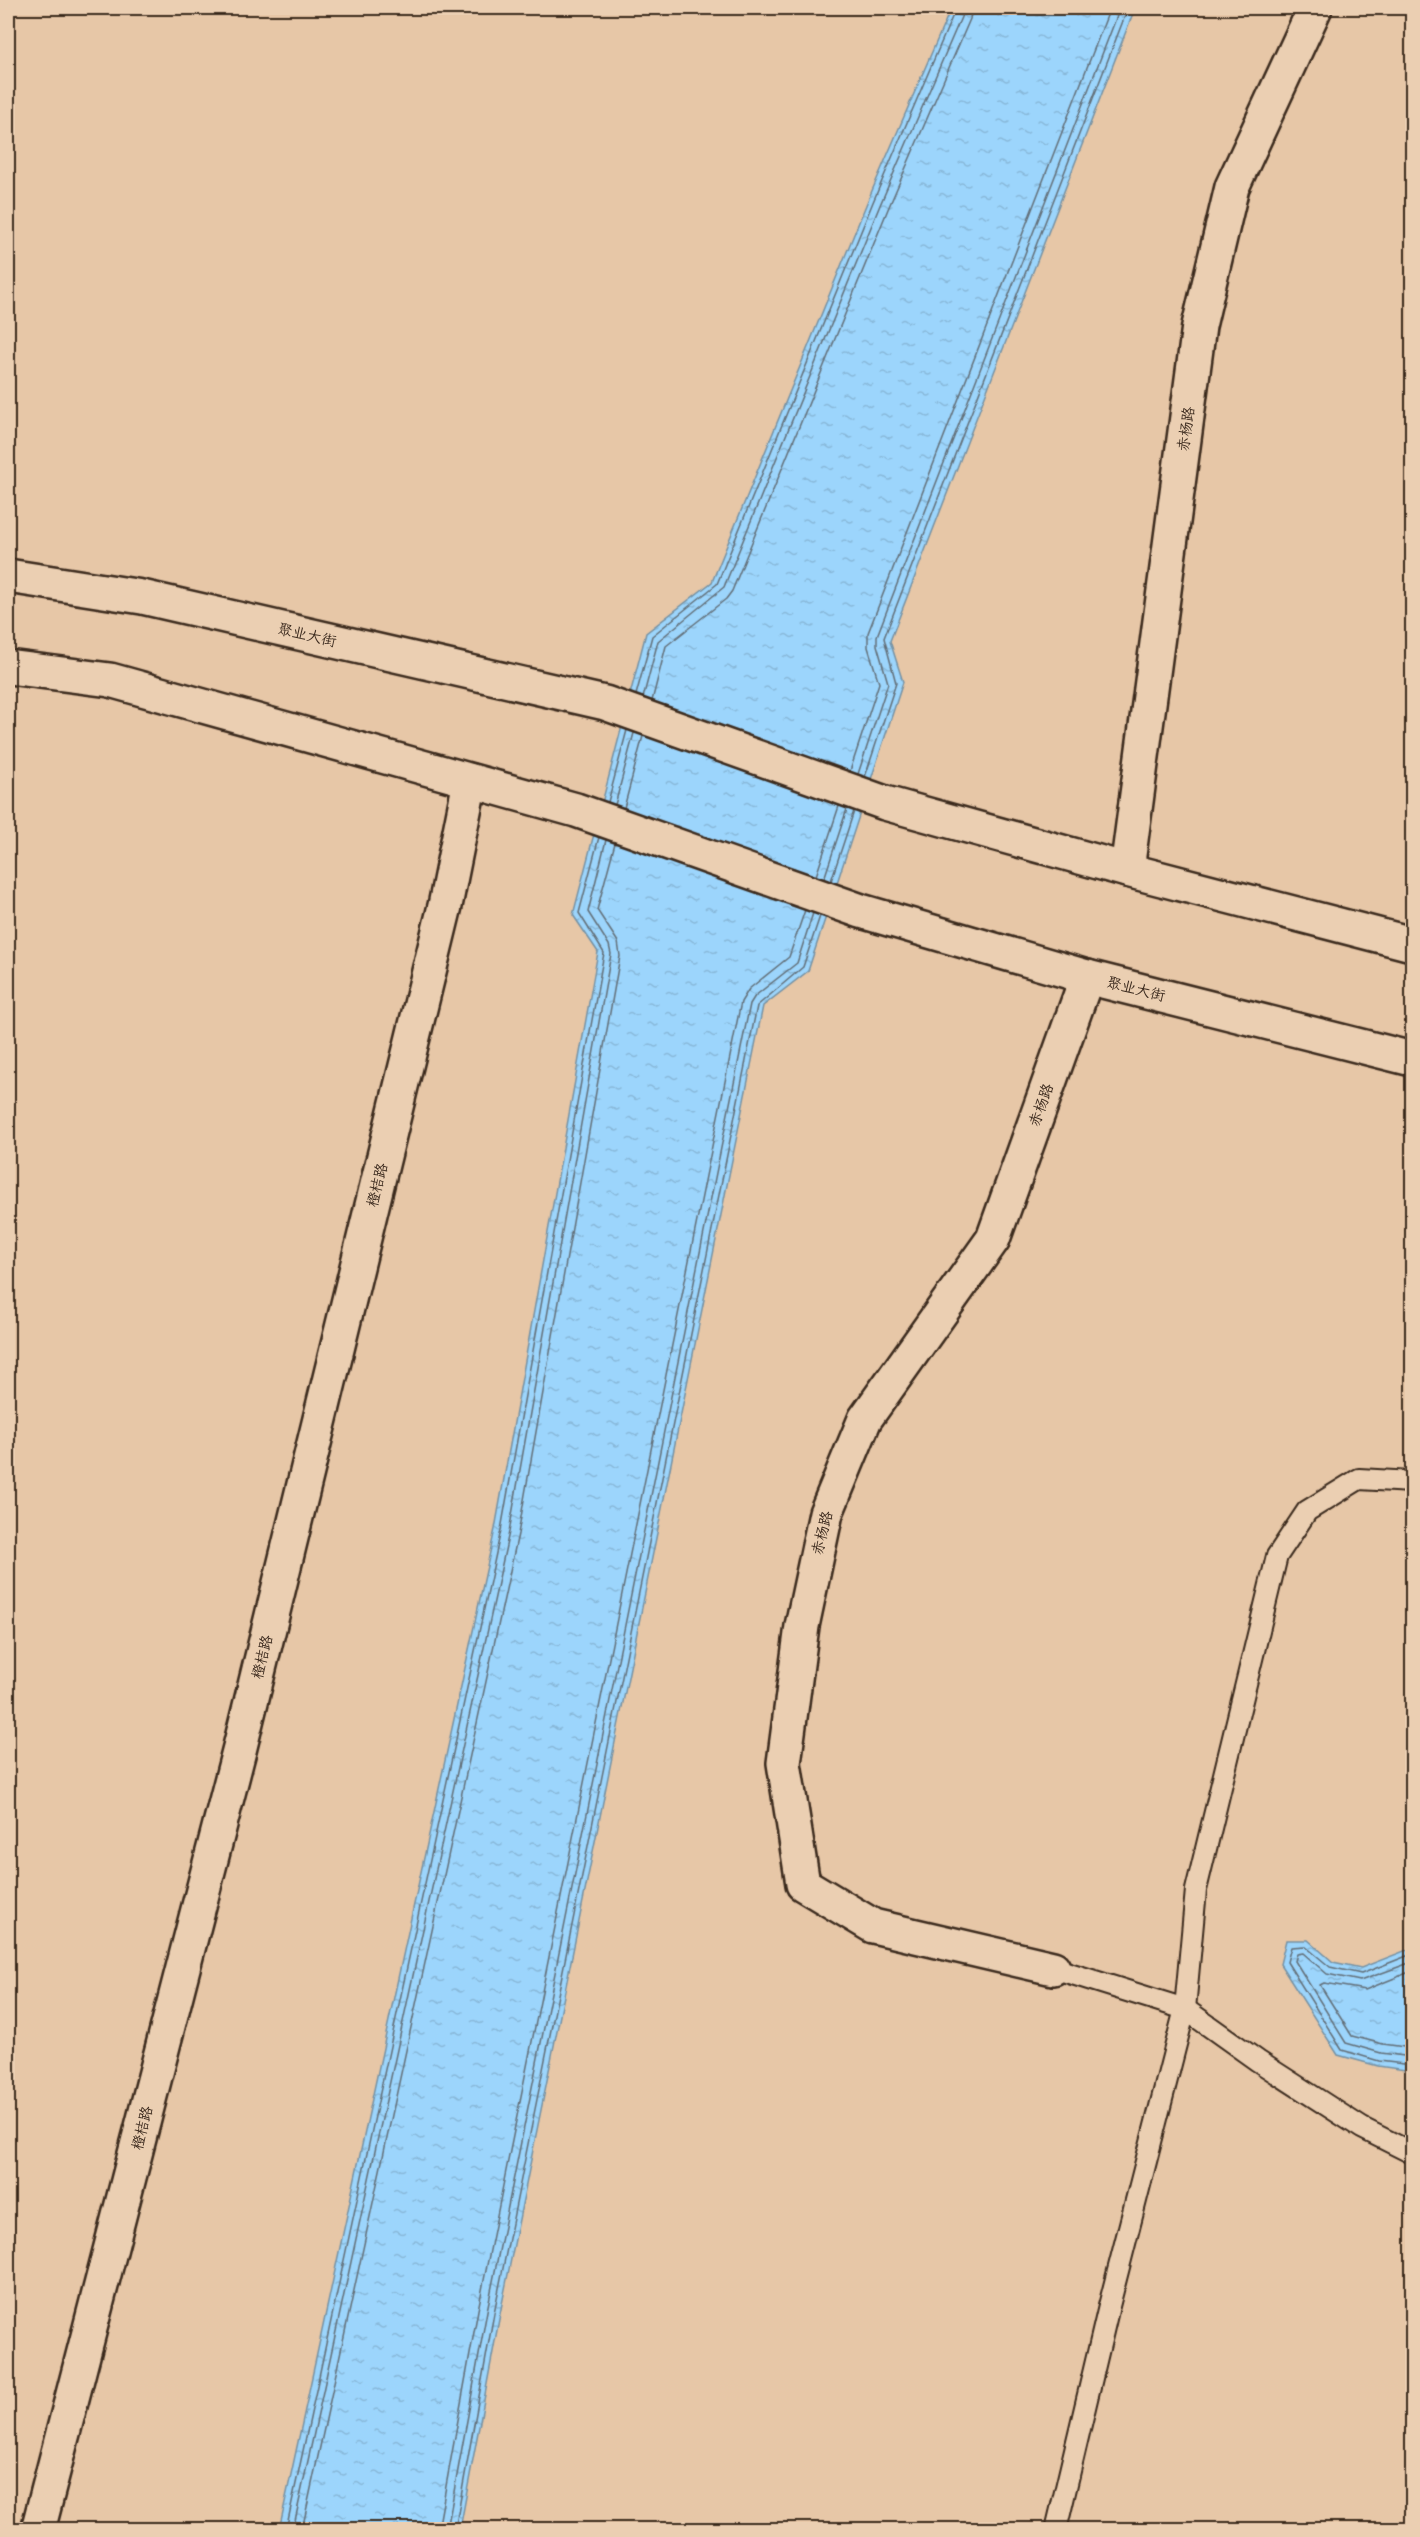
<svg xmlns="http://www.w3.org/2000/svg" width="1420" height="2537" font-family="'Shantell Sans','LXGW WenKai TC',sans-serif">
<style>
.water{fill:url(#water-ripples);stroke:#7591a3;stroke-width:1.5}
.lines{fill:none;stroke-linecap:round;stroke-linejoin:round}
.shore{stroke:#626e77;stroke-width:1.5}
.lane-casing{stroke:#3b2a1e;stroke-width:24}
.street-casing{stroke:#3b2a1e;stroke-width:38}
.secondary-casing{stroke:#3b2a1e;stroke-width:38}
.lane{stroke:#ebcfb2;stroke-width:20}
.street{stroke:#ebcfb2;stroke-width:33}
.secondary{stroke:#ebcfb2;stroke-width:33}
.labels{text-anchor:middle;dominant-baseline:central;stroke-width:4.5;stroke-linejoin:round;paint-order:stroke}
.street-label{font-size:15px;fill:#3b2a1e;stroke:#ebcfb2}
</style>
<defs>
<pattern id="water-ripples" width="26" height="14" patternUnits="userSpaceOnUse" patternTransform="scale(1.5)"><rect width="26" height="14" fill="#9cd5fc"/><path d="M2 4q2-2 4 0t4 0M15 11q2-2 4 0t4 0" fill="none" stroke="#87b7d8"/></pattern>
</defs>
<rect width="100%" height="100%" fill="#e7c7a7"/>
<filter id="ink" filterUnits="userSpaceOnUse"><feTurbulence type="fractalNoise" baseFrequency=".0167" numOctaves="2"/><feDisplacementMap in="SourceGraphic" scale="12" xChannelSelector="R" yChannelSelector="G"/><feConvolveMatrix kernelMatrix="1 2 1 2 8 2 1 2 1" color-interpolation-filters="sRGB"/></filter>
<g filter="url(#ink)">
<g class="water">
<polygon points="951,8 1135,8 890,641 903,682 808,971 763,1006 500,2314 460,2529 279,2530 495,1529 598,952 573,915 646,633 712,582 868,200"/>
<polygon points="1286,1940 1308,1940 1333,1962 1361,1968 1412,1948 1412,2071 1378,2066 1338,2055 1280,1964"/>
</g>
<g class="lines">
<g class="shore">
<polyline points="636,695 652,636 717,584 873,202 956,8"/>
<polyline points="643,698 658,641 724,587 880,205 962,15 963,8"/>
<polyline points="652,701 666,646 726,599 732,591 888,209 970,19 972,8"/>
<polyline points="850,771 879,683 868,647 868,633 1110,8"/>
<polyline points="858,774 888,683 877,645 877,636 1120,8"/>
<polyline points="865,777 896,683 884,638 1128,8"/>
<polyline points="608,802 627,730"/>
<polyline points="615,805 634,733"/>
<polyline points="624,808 643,736"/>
<polyline points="816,876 839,806"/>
<polyline points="824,879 847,809"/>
<polyline points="831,881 854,811"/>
<polyline points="1412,1954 1361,1974 1330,1967 1305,1946 1291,1947 1287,1962 1342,2050 1379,2061 1412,2065"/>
<polyline points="1412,1962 1360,1981 1327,1974 1303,1953 1297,1954 1295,1961 1346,2043 1381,2053 1412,2057"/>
<polyline points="1412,1971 1365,1990 1324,1983 1320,1985 1352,2036 1383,2044 1412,2048"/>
<polyline points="286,2530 501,1530 604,953 579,913 599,837"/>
<polyline points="293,2530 509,1532 611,954 609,945 588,912 606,840"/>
<polyline points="302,2530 518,1534 620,956 618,942 597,910 615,843"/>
<polyline points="438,2530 478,2310 741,1002 749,989 789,957 805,910"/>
<polyline points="447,2530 487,2311 750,1004 755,996 797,963 813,913"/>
<polyline points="455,2530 494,2313 757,1006 803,967 820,916"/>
</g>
<g class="lane-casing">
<g id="lane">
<polyline points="1053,1968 1185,2009 1258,2061 1362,2128 1412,2153"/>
<polyline points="1056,2530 1109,2306 1185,2009 1196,1890 1277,1556 1307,1511 1359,1479 1412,1482"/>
</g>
</g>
<g class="street-casing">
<g id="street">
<polyline points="1127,870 1199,326 1232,187 1315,8"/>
<polyline points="1053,1968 873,1926 803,1884 784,1763 802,1626 826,1513 865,1419 993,1239 1087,977"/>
<polyline points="38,2530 240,1747 445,906 470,781"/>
</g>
</g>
<g class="secondary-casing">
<g id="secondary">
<polyline points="8,576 142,597 605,703 885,803 1127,870 1412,944"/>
<polyline points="8,667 110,680 576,810 861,911 1087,977 1412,1059"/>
</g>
</g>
<use href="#lane" class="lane"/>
<use href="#street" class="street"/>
<use href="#secondary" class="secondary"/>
</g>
</g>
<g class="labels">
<g class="street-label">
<text transform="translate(1186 429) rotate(-82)">赤杨路</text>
<text transform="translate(307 635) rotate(13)">聚业大街</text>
<text transform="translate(1136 989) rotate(14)">聚业大街</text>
<text transform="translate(1041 1105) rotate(-70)">赤杨路</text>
<text transform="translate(377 1185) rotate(-76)">橙桔路</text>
<text transform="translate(822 1533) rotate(-76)">赤杨路</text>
<text transform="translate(262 1657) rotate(-76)">橙桔路</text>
<text transform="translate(142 2128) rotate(-76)">橙桔路</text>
</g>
</g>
<rect width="1420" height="2537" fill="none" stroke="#ebcfb2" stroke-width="30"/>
<rect x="15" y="15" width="1390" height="2507" fill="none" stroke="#3b2a1e" stroke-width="2" filter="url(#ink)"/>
</svg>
